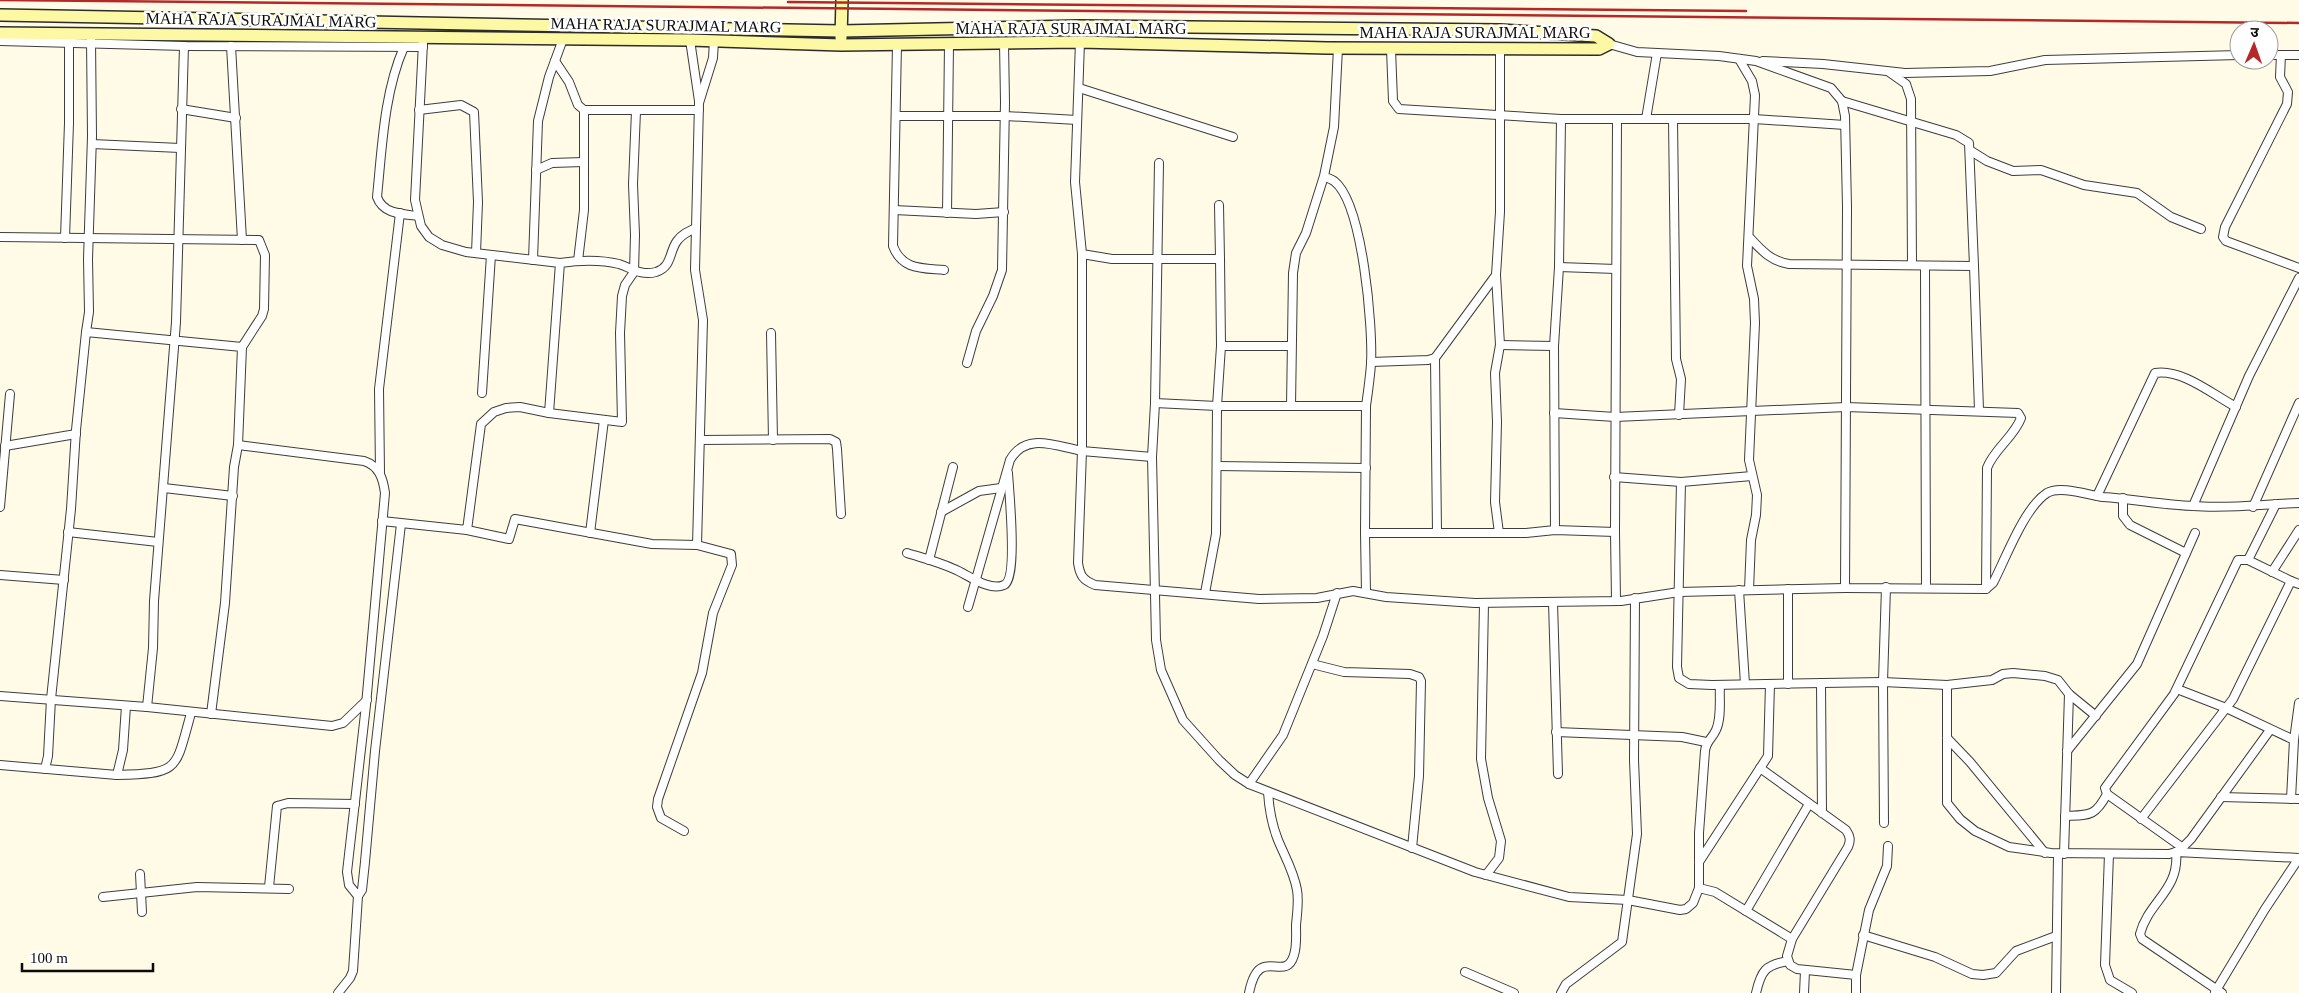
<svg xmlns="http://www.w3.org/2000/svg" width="2299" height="993" font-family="'Times New Roman','Noto Sans Devanagari',serif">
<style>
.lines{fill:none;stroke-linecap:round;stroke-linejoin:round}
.street-casing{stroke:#3d3d3d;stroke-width:10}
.secondary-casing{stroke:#2c2c2c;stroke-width:14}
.street{stroke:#fff;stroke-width:8}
.secondary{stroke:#fdf8a4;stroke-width:11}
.rail{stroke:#b52827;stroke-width:2.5}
.labels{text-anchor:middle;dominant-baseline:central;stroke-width:5;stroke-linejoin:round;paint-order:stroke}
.street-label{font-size:16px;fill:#0a0a0a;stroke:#fff}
</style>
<rect width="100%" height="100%" fill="#fffbe7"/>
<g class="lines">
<g class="street-casing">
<g id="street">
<polyline points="690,40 699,101"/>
<polyline points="0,41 184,46 423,47"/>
<polyline points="1080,42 1075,182 1082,254 1112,259 1220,259 1221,346 1291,346"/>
<polyline points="423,43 415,200 421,226 429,237 442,245 466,252 560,263"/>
<path d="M897 44 893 246C902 270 922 268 944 270"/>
<path d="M1609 44 1637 52 1719 56 1756 61 1831 88 1842 101 1845 116 1847 207 1845 588 1986 589 1993 583C2006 558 2024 508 2047 493 2060 485 2088 495 2103 497 2133 499 2163 505 2193 506 2229 509 2264 504 2299 503"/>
<polyline points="231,46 242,240"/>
<path d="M404 47C384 92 382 148 377 197 383 214 402 214 418 216"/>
<polyline points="2269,55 2299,55"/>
<polyline points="2281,55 2280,77 2288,92 2287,104 2225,227 2223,237 2226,241 2299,268"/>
<polyline points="1739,59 1752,81 1755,95 1747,266 1754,299 1755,323 1749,460 1757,495 1756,515 1751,540 1749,590"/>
<polyline points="555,61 569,82 578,105 584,110 699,110"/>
<polyline points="1763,61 1823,64 1905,73 1990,71 2045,60 2239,55"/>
<polyline points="1889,72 1906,84 1911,99 1912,265"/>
<polyline points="1079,88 1233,137"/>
<polyline points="1842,101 1956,135 1969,143 1974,266"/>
<polyline points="181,109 236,118"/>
<polyline points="419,110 461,105 474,112 478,202 476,253"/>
<polyline points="896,116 1005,116 1077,120"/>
<polyline points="1617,119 1754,119 1845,125"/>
<polyline points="1646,119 1657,53"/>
<polyline points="1673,119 1676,359 1681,379 1679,415"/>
<polyline points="92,144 180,148"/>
<polyline points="1971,151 1987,161 2013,171 2041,170 2084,185 2137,193 2171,217 2201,229"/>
<polyline points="1159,163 1155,403 1217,406 1216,534 1205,593"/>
<polyline points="536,170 552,163 583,162"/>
<path d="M1324 176C1327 178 1331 179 1334 181 1363 203 1373 328 1371 364 1370 378 1368 392 1366 406H1291L1293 273 1296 253 1306 233 1324 176 1334 127 1338 48"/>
<polyline points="1219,205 1220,259"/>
<polyline points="894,210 976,214 1004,212"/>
<polyline points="947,213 949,44"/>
<polyline points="0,237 259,240 265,255 264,309 262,316 242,347"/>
<polyline points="65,238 69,123 69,42"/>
<path d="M1750 238C1762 251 1771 261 1789 264L1974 266 1979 410"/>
<polyline points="1082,254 1082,451 1152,457 1155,403"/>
<polyline points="533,260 538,121 549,77 563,39"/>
<polyline points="578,261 584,210 584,110"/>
<polyline points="1925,266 1926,588"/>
<polyline points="1559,267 1616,269"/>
<polyline points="1496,275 1500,345 1495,373 1497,422 1495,502 1499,533"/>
<polyline points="86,332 89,312 88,259 92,136 91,40"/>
<polyline points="771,333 773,440"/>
<polyline points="1500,345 1554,346"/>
<polyline points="1221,346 1217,406 1291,406"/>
<polyline points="1435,358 1437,532"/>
<polyline points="1371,362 1428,360 1435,358 1496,275 1500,212 1500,50"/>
<polyline points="967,363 976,331 993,296 1002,270 1005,102 1004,43"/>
<polyline points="482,393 491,255"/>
<polyline points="1366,406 1365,533 1526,533 1555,530 1615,532 1617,119 1561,119 1399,109 1393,101 1391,49"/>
<polyline points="549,413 622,422 620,333 622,296 625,285 634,272 635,235 633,184 636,111"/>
<path d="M1554 413 1615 417 1846 407 2018 413 2021 418C2014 437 1994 449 1987 468L1986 589"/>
<polyline points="700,440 830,439 836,442 837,449 841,514"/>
<path d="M238 445 364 461C379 466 383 478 385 493L366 705 347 872 349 885 358 896"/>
<polyline points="5,446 76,434"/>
<polyline points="1152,457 1156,640 1161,670 1183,720 1219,760 1235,775 1249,784 1475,872 1569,897 1628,900 1680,910 1686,909 1693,903 1699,888 1715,892 1792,939"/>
<polyline points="1217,466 1366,468"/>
<polyline points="380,473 379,389 400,213"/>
<polyline points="1614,477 1681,482 1752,476"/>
<polyline points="1681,482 1677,667 1679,678 1689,684 1712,685 1883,682 1947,685 1992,680 2003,674 2013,673 2045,676 2058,680 2069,694 2096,716"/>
<polyline points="164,488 233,496"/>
<path d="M2097 496 2155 373C2183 369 2212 394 2236 407"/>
<polyline points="2123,498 2123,516 2130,525 2186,553"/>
<polyline points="2193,506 2249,376 2299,278"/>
<polyline points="0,507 10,394"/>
<polyline points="2253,507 2299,403"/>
<polyline points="941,512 979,491 1001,488"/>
<path d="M382 521 467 530 481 424 494 412 506 408 520 407 549 413 560 263C580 260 599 259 619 264 632 268 640 276 656 272 672 267 669 252 677 241 682 234 689 231 696 228L699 103 713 58 714 40"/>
<polyline points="467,530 509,539 515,519 652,544 697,545 703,320 695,270 696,228"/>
<polyline points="1555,530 1554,346 1559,267 1561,119"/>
<polyline points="68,532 158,542"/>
<polyline points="1615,532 1616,601"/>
<polyline points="590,533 604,420"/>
<polyline points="1365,533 1366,593"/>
<path d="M907 553C923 558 939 562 954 569 967 574 989 592 1004 585 1018 579 1009 490 1008 473"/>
<polyline points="929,560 953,467"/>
<polyline points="2248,560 2276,504"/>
<polyline points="2272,572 2299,530"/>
<polyline points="0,575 64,580"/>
<polyline points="1788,589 1788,684"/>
<polyline points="1739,590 1745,684"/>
<polyline points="1553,602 1558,774"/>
<polyline points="1484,603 1481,759 1488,798 1501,841 1499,858 1486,875"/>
<path d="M968 607 1010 460C1026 432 1055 446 1082 451L1078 563C1080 576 1083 580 1095 585L1259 599 1317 598 1353 591 1386 597 1475 603 1621 601 1679 592 1845 588"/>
<polyline points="1312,664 1344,672 1410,674 1419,677 1421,681 1419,776 1412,848"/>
<polyline points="1821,683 1822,813"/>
<polyline points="1947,685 1947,803 1960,819 1975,831 2009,847 2051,853 2169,854 2179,851 2191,839 2270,730"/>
<polyline points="2177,689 2226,708 2294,740"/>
<polyline points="0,696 147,707 332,726 343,723 367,700"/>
<polyline points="147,707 153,648 154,601 176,322 184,46"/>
<polyline points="1556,732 1682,737 1706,742"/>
<polyline points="1947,738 1970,762 2045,853"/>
<polyline points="2067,751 2137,664 2195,533"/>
<polyline points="0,765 117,775 123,750 126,706"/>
<path d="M1760 768 1846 830C1850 836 1851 840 1848 847L1792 939 1787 956 1790 965 1797 969 1856 975V993"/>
<polyline points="45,769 48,756 51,699 71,509 76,430 86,332 242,347 238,445 234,467 225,603 211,714"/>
<path d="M117 775C180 773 175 771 191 713"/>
<polyline points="1249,784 1283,735 1323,636 1337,593"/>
<polyline points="2221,797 2299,799"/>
<polyline points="2291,799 2294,740 2299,703"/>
<path d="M2065 816C2089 815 2095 817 2107 794"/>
<polyline points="2141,819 2233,699 2291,581 2299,584"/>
<polyline points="1884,823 1883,682 1886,587"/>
<polyline points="684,831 661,818 657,807 658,799 702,673 713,613 732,565 731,554 697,545"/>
<polyline points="2183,848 2107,794 2105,788 2174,694 2238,560 2248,560 2291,581"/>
<polyline points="2064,854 2069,694"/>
<polyline points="2109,854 2105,965 2110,980 2132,993"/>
<polyline points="1699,862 1768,756 1770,684"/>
<polyline points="140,874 142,912"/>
<polyline points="269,887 277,806 288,803 355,804"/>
<path d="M1699 888V833L1705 751C1706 741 1712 739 1716 730 1722 717 1719 698 1720 685"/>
<polyline points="103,897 197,887 289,889"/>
<polyline points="1746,911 1809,804"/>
<polyline points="1863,935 1935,957 1972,974 1983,975 1996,973 2016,951 2056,936"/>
<polyline points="1465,972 1514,993"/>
<polyline points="1856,975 1869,910 1887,866 1888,846"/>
<polyline points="2215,992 2265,909 2299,858"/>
<polyline points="338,993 350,978 353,971 358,896 362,890 365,862 375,751 401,524"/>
<path d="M1249 993C1259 942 1285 985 1294 955 1297 946 1296 935 1296 925 1297 914 1299 901 1297 890 1294 872 1285 857 1278 840 1272 825 1269 808 1268 792"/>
<polyline points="1561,993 1566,984 1622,942 1637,834 1634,760 1635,598"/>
<path d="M1756 993C1761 971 1765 965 1788 961"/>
<polyline points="1804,993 1805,971"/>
<polyline points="2056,993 2058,854"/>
<path d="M2222 993 2142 939 2140 934C2148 902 2180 890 2176 852L2299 858"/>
</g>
</g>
<g class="secondary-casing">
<g id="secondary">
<polyline points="0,15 841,31 1079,26 1500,30 1596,36 1609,44 1599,49 1327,48 1080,42 841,45 690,40 0,33"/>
<polyline points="841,38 842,0"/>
</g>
</g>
<use href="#street" class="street"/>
<use href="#secondary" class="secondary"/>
<g class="rail">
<polyline points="0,0 2299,23"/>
<polyline points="788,2 1746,11"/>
</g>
</g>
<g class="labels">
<g class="street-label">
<text transform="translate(261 20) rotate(1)">MAHA RAJA SURAJMAL MARG</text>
<text transform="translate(666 25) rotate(1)">MAHA RAJA SURAJMAL MARG</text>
<text x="1071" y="28">MAHA RAJA SURAJMAL MARG</text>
<text x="1475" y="32">MAHA RAJA SURAJMAL MARG</text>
</g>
</g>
<g transform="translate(2254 45) rotate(2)"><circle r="24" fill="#ffffff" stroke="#9d9d9d"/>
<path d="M0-4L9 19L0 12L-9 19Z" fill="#b52827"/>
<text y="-8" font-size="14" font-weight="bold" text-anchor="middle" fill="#0a0a0a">उ</text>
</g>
<path d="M22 963v8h131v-8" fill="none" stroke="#0a0a0a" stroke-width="2.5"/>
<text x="30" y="963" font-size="15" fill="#0a0a0a" stroke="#ffffff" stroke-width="4" paint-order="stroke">100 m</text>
</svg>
